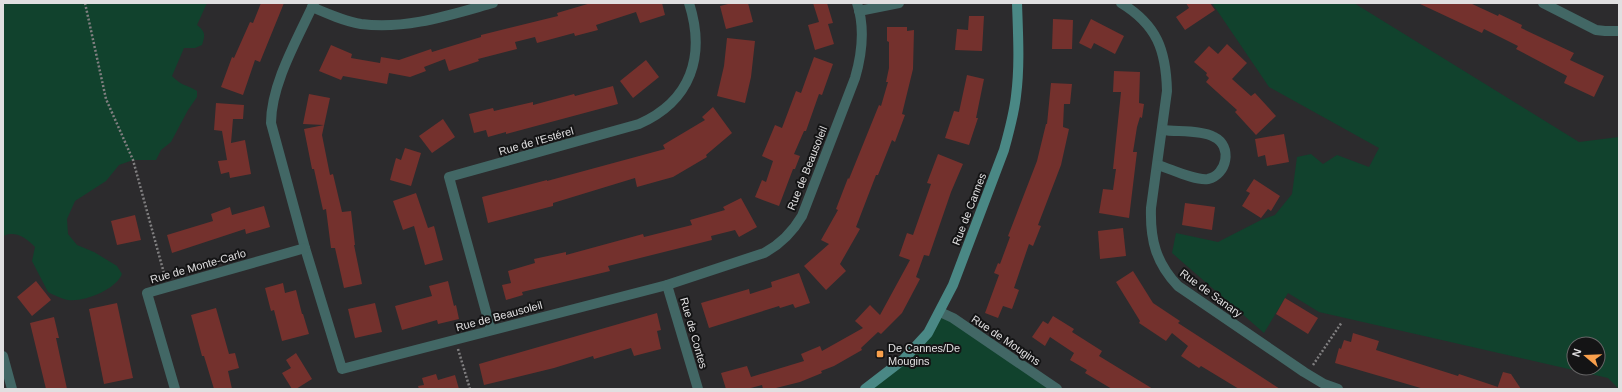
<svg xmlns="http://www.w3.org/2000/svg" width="1622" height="392" font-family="Arial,sans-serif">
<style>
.green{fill:#11422d;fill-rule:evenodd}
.building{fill:#74312d}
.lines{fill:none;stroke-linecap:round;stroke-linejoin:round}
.path{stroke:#807f80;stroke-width:2.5;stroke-dasharray:2 2;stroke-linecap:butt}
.street{stroke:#426765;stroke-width:10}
.secondary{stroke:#4a8885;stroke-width:10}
.poi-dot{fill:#f9a04c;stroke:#141415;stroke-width:1.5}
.labels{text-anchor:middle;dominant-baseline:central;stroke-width:4;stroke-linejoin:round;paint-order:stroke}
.street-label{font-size:11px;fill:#e0dfe0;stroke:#141415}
.poi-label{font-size:11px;fill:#e0dfe0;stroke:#141415;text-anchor:start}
</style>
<rect width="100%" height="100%" fill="#2c2b2d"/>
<g class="green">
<path d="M3 3H207L197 25C206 32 205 35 202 45L195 48H184L172 76C183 87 186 84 197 91V97L188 110 171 142 161 150 156 160H133L119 165 106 181 75 201 67 219 68 234 77 245 94 252 117 266 122 274C115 290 85 302 68 300 62 299 54 295 48 292L32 261 35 247C27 238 15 230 3 236Z"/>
<path d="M1212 3H1354L1579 142 1619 137V389L1608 378 1319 312 1288 293 1264 333 1172 253 1176 233 1218 242 1261 220 1275 215 1292 194 1297 157 1311 154 1323 164 1337 155 1369 167 1379 148 1269 87ZM1574 344H1598V368H1574Z"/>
<polygon points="940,312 1057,389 865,389 893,369"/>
</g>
<g class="building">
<polygon points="261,3 284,3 260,62 255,60 243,95 221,87 232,57 234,58 250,22 253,23"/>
<polygon points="591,3 662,3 665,15 640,23 636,12 596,25 598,30 575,36 574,33 537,43 535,37 515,42 517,49 478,59 479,61 449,71 445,59 424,67 426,71 410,77 389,73 387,84 343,76 341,80 319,71 331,45 352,54 351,58 380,63 381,57 399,60 431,49 432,52 481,37 481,35 558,16 557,13"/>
<polygon points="732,3 748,3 753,22 726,29 720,6"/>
<polygon points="813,3 827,3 833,23 828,24 834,44 815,50 808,25 819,22"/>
<polygon points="1186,3 1210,3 1215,10 1185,30 1176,17 1189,8"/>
<polygon points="1418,3 1470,3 1498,16 1499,14 1522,25 1521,28 1574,53 1570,60 1604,76 1594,97 1564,83 1567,76 1516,49 1518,46 1484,29 1482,33"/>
<polygon points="969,16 984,16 982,51 955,50 957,29 968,30"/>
<polygon points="1053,19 1073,20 1072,49 1052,49"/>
<polygon points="1091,19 1124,36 1115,54 1094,43 1091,49 1079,43"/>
<polygon points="887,27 907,27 907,31 914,30 913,69 902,114 905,115 895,142 892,140 878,175 876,175 856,227 860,229 840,264 846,271 826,290 804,266 829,244 821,240 838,210 836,209 848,178 849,179 879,105 881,106 888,82 886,82 889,68 889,42 887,41"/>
<polygon points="727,38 755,41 751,77 745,103 717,96 724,66"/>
<polygon points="1227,44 1247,63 1232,79 1251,96 1255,93 1276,116 1256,135 1235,112 1237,110 1206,82 1209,78 1206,75 1207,73 1194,62 1209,46 1218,54"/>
<polygon points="814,57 833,64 822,95 819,94 806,131 804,131 794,154 800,156 795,169 793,169 779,206 755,197 762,180 766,182 773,161 762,156 775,125 782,128 796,91 801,93"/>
<polygon points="646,60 659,77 633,98 620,81"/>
<polygon points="1114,71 1140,72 1139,103 1144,104 1142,118 1140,117 1137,127 1133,152 1137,152 1129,218 1099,213 1103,189 1113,190 1116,169 1113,169 1121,92 1113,92"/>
<polygon points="967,75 984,79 976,118 978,118 969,145 945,138 954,111 959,112"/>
<polygon points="1051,83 1072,84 1070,104 1064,104 1063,127 1069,129 1061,165 1038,225 1041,226 1033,246 1029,244 1014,288 1019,290 1012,309 1003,306 998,318 985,313 999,275 994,273 998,263 1000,264 1010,237 1008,236 1037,161 1046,124 1047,124"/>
<polygon points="613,86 618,104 506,134 506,132 488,137 486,130 474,133 469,114 493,108 494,111 533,102 533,105 574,94 575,96"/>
<polygon points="309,94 330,98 322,135 330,175 333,174 342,212 351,211 355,245 354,245 362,284 344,288 335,248 331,248 326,209 323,210 314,169 312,169 304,129 324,125 303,124"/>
<polygon points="216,103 244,105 243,119 233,119 231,143 245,140 251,174 230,178 229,172 221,174 218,161 227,160 222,131 214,130"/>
<polygon points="713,107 732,133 706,155 707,157 673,177 637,187 635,178 553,203 553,206 488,223 482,197 547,180 547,181 665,149 663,145 705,120 702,117"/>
<polygon points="443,119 455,137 432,153 419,136"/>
<polygon points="1284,134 1289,162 1267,166 1265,155 1258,157 1255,139"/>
<polygon points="405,148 421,153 411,186 390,180 396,158 401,160"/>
<polygon points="938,154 963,164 951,192 929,256 924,255 916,277 920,279 902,313 881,334 878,332 861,348 862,350 834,366 821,371 822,373 800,382 772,389 763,389 762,385 747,389 726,389 721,373 747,366 751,377 804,361 801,354 820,346 822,351 863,328 855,321 870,305 880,315 910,260 899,256 907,233 913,235 931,184 927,183"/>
<polygon points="1254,179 1280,196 1271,211 1268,209 1261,218 1242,206 1250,193 1246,191"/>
<polygon points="416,193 428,228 434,226 443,260 425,265 414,226 403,230 393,201"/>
<polygon points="741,198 757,227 739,237 735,230 711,236 712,240 608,266 610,271 522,292 523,295 506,300 502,285 511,283 508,271 535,263 534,259 566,252 566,255 643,234 644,237 692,225 690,220 725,210 723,207"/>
<polygon points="1185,203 1215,207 1212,230 1182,225"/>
<polygon points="264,206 270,227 246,234 245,229 172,253 167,235 213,221 211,214 230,207 232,215"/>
<polygon points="135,215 141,240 117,245 111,221"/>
<polygon points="1123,228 1126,256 1100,259 1098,231"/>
<polygon points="1133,271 1153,303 1180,321 1178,323 1280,389 1239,389 1201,366 1199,368 1181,356 1188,346 1172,333 1166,341 1139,323 1140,321 1116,282"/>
<polygon points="799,273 810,303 795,308 793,304 780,308 779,306 709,328 701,303 749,289 750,294 772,287 771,282"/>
<polygon points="36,281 51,300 32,316 17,297"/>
<polygon points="448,281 454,306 456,305 459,319 438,324 437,320 402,330 395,306 432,296 429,286"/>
<polygon points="283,283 285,293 296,290 302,314 303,314 309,334 282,341 274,310 271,311 265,288"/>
<polygon points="1285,298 1318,318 1308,334 1276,314"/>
<polygon points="117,303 133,378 104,384 89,309"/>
<polygon points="375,303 382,332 355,338 348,309"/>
<polygon points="216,308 229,354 235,353 239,368 228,371 232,389 214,389 204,356 202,356 191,315"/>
<polygon points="657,313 661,330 657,331 661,349 634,356 631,348 594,359 593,356 554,368 484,385 479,364"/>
<polygon points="1053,316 1074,329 1072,332 1102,351 1099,356 1153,389 1112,389 1085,373 1087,370 1070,360 1074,353 1050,337 1045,346 1032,337 1043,321 1048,324"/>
<polygon points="54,317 59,338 56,338 67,389 46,389 30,323"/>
<polygon points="1353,333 1379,341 1376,350 1458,376 1459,374 1498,387 1497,389 1424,389 1335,363 1339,348 1341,349 1344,340 1351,342"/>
<polygon points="296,353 312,379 296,389 292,389 282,373 291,368 286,360"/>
<polygon points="1503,372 1511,374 1521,389 1497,389"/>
<polygon points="436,374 438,380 455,375 459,389 419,389 418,386 424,385 422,378"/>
</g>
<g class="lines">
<g class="path">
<polyline points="85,3 106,99 133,160 165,277"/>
<polyline points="458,349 470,389"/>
<polyline points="1313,365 1342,322"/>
</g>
<g class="street">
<path d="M314 3C298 38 271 84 271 123L305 248 342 369 667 285 764 253C781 244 792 233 802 216L855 78C862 54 865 27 857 3"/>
<path d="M1121 3C1157 25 1166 50 1167 91L1151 208C1150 240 1156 263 1178 286L1304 372 1324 384 1338 389"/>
<polyline points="1543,3 1596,30 1605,31 1619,31"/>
<path d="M312 7C328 14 344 21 361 24 406 30 450 15 493 3"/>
<polyline points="859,11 899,3"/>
<path d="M1158 165C1171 169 1195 181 1208 179 1227 175 1233 146 1214 137 1202 130 1177 132 1163 130"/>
<polyline points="667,285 698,389"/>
<polyline points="940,312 953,318 1057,389"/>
<path d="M491 330 449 177 639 124C691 101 706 56 689 3"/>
<polyline points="3,356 12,389"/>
<polyline points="175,389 147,293 305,248"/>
</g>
<path class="secondary" d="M865 389 904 359 928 333 953 285 1004 150C1009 132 1014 114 1016 96 1020 65 1018 34 1017 3"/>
</g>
<rect class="poi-dot" x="876" y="350" width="8" height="8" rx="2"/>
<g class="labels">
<g class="street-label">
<text transform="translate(536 141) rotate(-16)">Rue de l'Estérel</text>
<text transform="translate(807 168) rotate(-68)">Rue de Beausoleil</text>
<text transform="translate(969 209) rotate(-69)">Rue de Cannes</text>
<text transform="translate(198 266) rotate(-16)">Rue de Monte-Carlo</text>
<text transform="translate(1211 293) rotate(36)">Rue de Sanary</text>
<text transform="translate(499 316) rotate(-15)">Rue de Beausoleil</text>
<text transform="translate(694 333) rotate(74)">Rue de Contes</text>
<text transform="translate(1006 340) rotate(34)">Rue de Mougins</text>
</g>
<g class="poi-label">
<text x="888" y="348">De Cannes/De<tspan x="888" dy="13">Mougins</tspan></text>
</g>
</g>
<rect width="1622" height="392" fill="none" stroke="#e0dfe0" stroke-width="8"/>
<g transform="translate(1586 356) rotate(289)"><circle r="19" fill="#141415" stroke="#666566"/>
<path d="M0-3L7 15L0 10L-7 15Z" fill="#f9a04c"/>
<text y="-6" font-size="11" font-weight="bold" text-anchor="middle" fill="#e0dfe0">N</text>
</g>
</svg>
